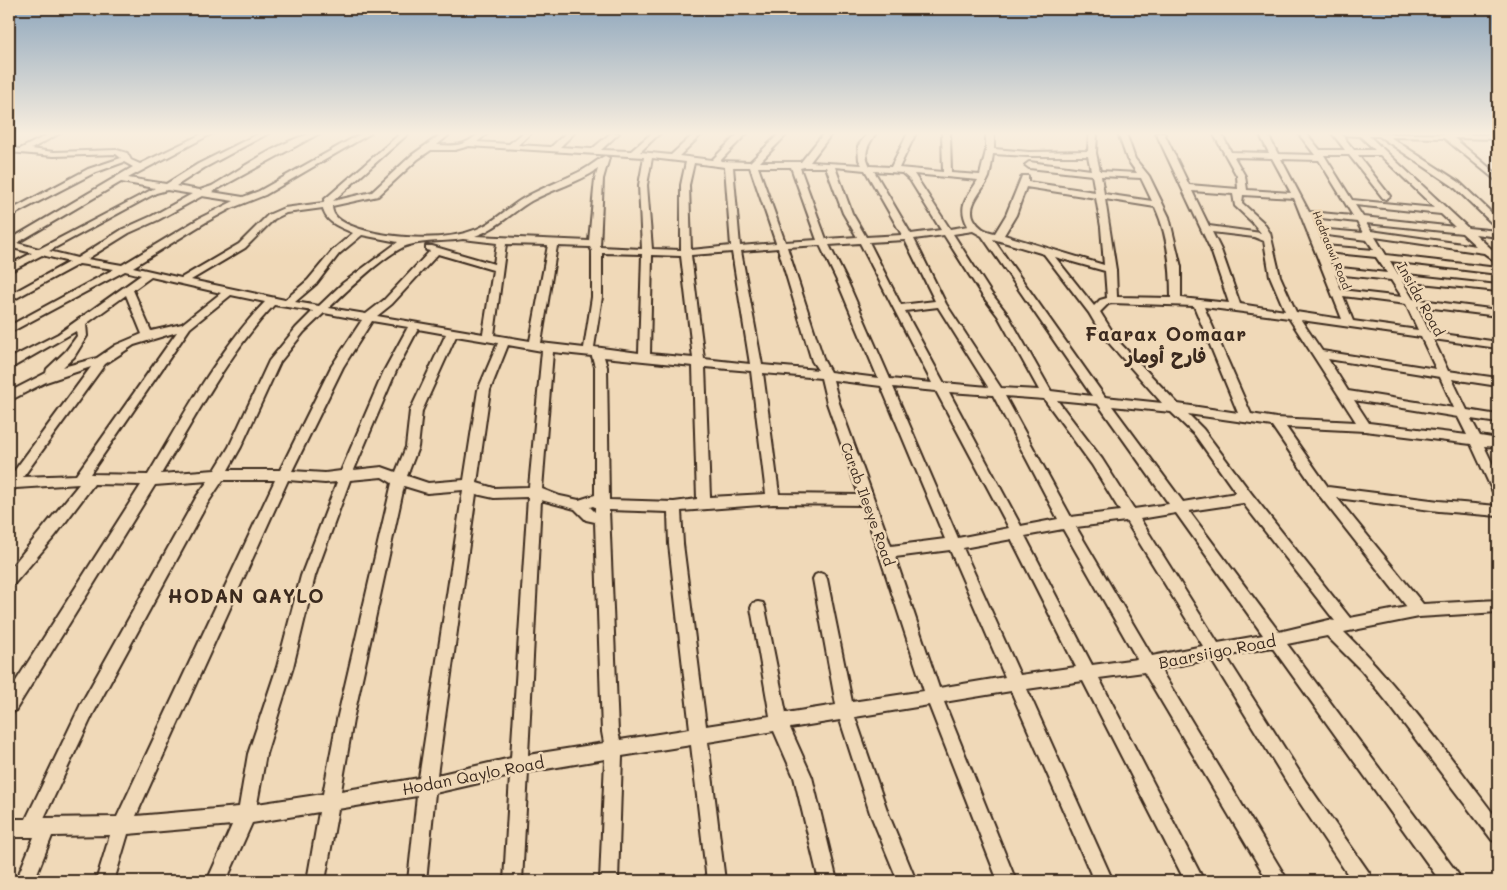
<svg xmlns="http://www.w3.org/2000/svg" width="1507" height="890" font-family="Mali,'Playpen Sans Arabic',sans-serif">
<style>
.lines{fill:none;stroke-linecap:round;stroke-linejoin:round}
.minor-casing{stroke:#3b2a1e;stroke-width:4}
.minor{fill:#f0d9b8;fill-rule:evenodd}
.labels{text-anchor:middle;dominant-baseline:central;stroke-width:5;stroke-linejoin:round;paint-order:stroke}
.far-street-label{font-size:11px;fill:#3b2a1e;stroke:#f0d9b8}
.street-label{font-size:14px;fill:#3b2a1e;stroke:#f0d9b8}
.near-street-label{font-size:16px;fill:#3b2a1e;stroke:#f0d9b8}
.district-label{font-size:19px;font-weight:bold;letter-spacing:1px;fill:#3b2a1e;stroke:#f0d9b8}
</style>
<rect width="100%" height="100%" fill="#f0d9b8"/>
<filter id="ink" filterUnits="userSpaceOnUse"><feTurbulence type="fractalNoise" baseFrequency=".02" numOctaves="2"/><feDisplacementMap in="SourceGraphic" scale="10" xChannelSelector="R" yChannelSelector="G"/><feConvolveMatrix kernelMatrix="1 2 1 2 8 2 1 2 1" color-interpolation-filters="sRGB"/></filter>
<g filter="url(#ink)">
<g class="lines">
<g class="minor-casing">
<path id="minor" d="M51 133H60L31 149 54 152 117 150 127 153 131 160 140 164 204 133H213L128 178 166 184 198 164 260 133H269L204 168 176 186 200 190 212 186C238 171 291 133 320 133L212 192 243 197 259 191 362 133H371L265 195 232 208 206 222 133 267 181 278 239 244 268 215 284 208 323 203 325 199 401 133H409L333 201 372 192 412 155 443 133H451L437 145C447 145 457 147 466 142 475 138 477 132 488 133L477 142 509 144 523 133H531L518 145 551 147 566 133H574L560 147 592 149 611 133H619L601 150 631 151 652 133H660L640 152 671 155 695 133H703L679 156 712 160 739 133H747L720 161 750 162 780 133H788L760 162H801L824 133H832L810 162 862 165 859 160 858 146 868 133H876C869 144 862 152 870 166L891 167 908 133H916L899 168 943 172 942 133H950L951 173 980 175 986 151V133H994V149L1029 152 1088 151 1089 133H1097L1096 153 1100 171 1137 173 1127 159 1118 133H1126L1135 159 1149 176 1169 217 1181 267V298L1229 303 1211 250 1156 133H1164L1189 185 1238 189 1237 176 1213 133H1221L1231 152 1269 153 1259 133H1267L1278 154 1315 155 1298 133H1306L1320 150H1345L1332 133 1498 135V139L1454 138 1498 175V182L1444 138 1390 137 1459 182 1498 219V227L1495 226 1453 186 1379 136H1369L1468 228 1498 231V237L1475 234 1498 255V263L1484 253 1375 237 1386 255 1498 268V274L1390 261 1398 274 1498 285V291L1402 281 1413 299 1498 310V316L1417 306 1429 332 1498 342V348L1433 339 1448 371 1498 378V386L1452 379 1467 410 1498 415V423L1471 419 1480 436 1498 439V447L1484 446 1498 475V493L1493 492 1471 444 1365 431 1286 427 1328 487 1439 501 1498 506V516L1439 511 1337 498 1423 604 1498 600V612L1419 617 1344 632C1402 689 1449 756 1498 820V843L1492 840 1388 703 1361 670 1327 636 1287 644 1458 874 1460 881H1440L1272 647 1226 656 1306 782 1370 874 1372 881H1352L1294 794 1211 659 1160 669 1288 881H1268L1144 672 1099 678 1204 881H1185L1083 681 1027 689 1113 881H1094L1011 691 944 702 1016 881H998L929 705 855 717 888 813 916 881H898L870 813 840 720 790 728 812 777 837 881H819L794 777 774 731 708 742 725 881H707L691 745 622 756 618 881H600L605 759 528 772 522 881H504L510 776 435 793 426 881H408L417 796 338 809 325 881H307L319 812 252 823 226 881H207L232 825 128 834 114 881H96L110 835 52 836 34 881H16L34 837H9V819H26L81 704 197 496 208 481 155 485 15 711 9 714V692L141 485 94 484 55 536 14 584 9 586V570L79 484 16 488 9 492V478L91 367 46 382 9 401V392L46 373 47 369 66 351 77 336 76 331 13 367 9 368V359L58 334 141 275 125 271 9 333V326L114 269 79 264 9 302V295L69 262 42 255 9 272V265L32 253 9 247V240L133 167 124 162 94 173 9 217V211L88 169 121 158 116 154 54 156 9 152V148L20 149ZM1342 135 1360 136 1375 150H1354ZM469 146 644 157 639 185 642 249 600 247 603 179 609 158 605 156C598 159 591 166 583 170 564 180 543 187 524 198 508 207 495 222 477 229 445 242 392 239 360 229 349 225 332 220 332 206L378 196 418 159 431 150H455ZM993 154 1029 156H1088L1091 170 1029 162 1025 165 1029 168 1092 175 1095 192 1028 182V176H1022L1006 215 995 233C985 231 979 228 974 219 966 204 984 190 989 177 991 169 992 161 993 154ZM1324 155H1349L1383 198 1386 199 1390 196 1358 155H1380L1435 208 1352 200ZM1234 157 1272 158 1291 193 1247 190 1245 176ZM652 158 686 162 681 185V250L652 249 647 185ZM1281 159 1319 160 1353 216 1309 212ZM694 163 725 167 731 246 691 250 689 185ZM733 167H750L776 243 740 246ZM758 167H791L817 240 785 242ZM804 167H826L843 213 857 237 826 239 800 168ZM835 167 865 170 902 235 866 237 852 213ZM598 169 595 179 589 241 475 236C497 229 512 212 531 201 553 189 578 183 598 169ZM874 171 902 173 910 180 941 230 911 234ZM914 174 978 180C967 198 957 205 968 226L950 229ZM1101 176 1141 178 1152 201 1104 194ZM121 182 155 188 39 249 17 243ZM1026 187 1096 198 1101 227 1104 265 1004 235 1016 215ZM167 190 192 194 152 216 123 229 77 258 49 251 156 193ZM1192 191 1233 194 1235 206 1252 222 1261 233 1209 226ZM1243 195 1294 198 1342 319 1296 312 1280 276 1270 233 1263 222 1242 203ZM202 196 234 201 200 218 122 265 87 259 129 233 158 220ZM1105 199 1155 207C1168 235 1171 267 1171 298L1117 297 1116 270ZM1355 205 1441 214 1455 227 1363 217ZM323 208C325 223 342 228 353 233L333 250 308 280 285 300 191 280 245 248 274 219 286 213ZM1312 217 1357 222 1363 233 1317 229ZM1366 223 1462 233 1476 246 1371 231ZM973 231 982 236 1092 396 1051 391 1008 315 991 293 953 234ZM1212 232 1254 237 1264 241 1270 276 1285 311 1240 304 1221 250ZM1319 234 1367 240 1374 250 1324 246ZM362 235 398 242 343 283 319 306 295 302 316 284 339 254ZM944 235 982 295 998 316 1039 390 1001 388 946 304 914 239ZM463 239 497 243 494 264 432 246H426V250L430 251 384 300 366 314 329 308C344 293 391 249 409 245 426 240 445 242 463 239ZM993 239 1044 254 1089 313 1102 335 1162 403 1105 397ZM905 240 935 301 901 305 869 242ZM860 243 932 383 890 379 849 285 829 245ZM506 244 548 245 530 341 494 335ZM820 245 839 285 878 378 830 372 824 361 787 247ZM557 246 590 247 592 251V297L584 348 541 343ZM778 248 812 361 818 370 762 365 741 251ZM732 252 750 364 704 359 691 255ZM1326 252 1376 257 1387 273 1332 267ZM602 253 642 254 639 353 594 347 602 297ZM438 254 493 270 483 334 377 316 392 304ZM652 255 681 256 693 358 650 354ZM1055 257 1105 271 1107 298 1100 300 1094 306ZM1335 274 1391 280 1402 297 1341 290ZM151 277 221 293 182 324 151 331 133 290ZM126 295 142 334 116 345 97 358 63 367 74 357 87 336 86 324ZM231 295 265 302C216 353 184 415 148 475L90 474 190 328ZM1343 296 1406 304 1418 330 1353 321ZM1112 303 1194 306 1238 413 1178 404 1119 342 1100 312 1108 304ZM274 305 313 311 296 328 269 361 229 447 215 470 161 474C197 415 227 355 274 305ZM938 307 988 387 944 383 905 311ZM1204 307 1289 318 1356 422 1276 418 1251 414ZM324 313 362 320 331 367 280 470H228L241 447 280 362 304 332ZM1301 320 1421 337 1436 369 1322 351ZM372 321 408 327 384 371 341 471 325 473 292 471 343 367ZM418 329 446 334 410 411 406 447 396 472 382 467 354 470 396 371ZM177 332 76 475 23 477 105 364 134 345ZM456 336 498 343 478 390 464 480 428 483 407 476 418 447 422 411ZM508 345 542 351 529 487 494 488 477 483 490 390ZM553 352 592 356 595 367V495L579 500 560 496 542 489ZM604 357 693 366 697 499 674 502 609 500 607 367ZM1328 359 1440 377 1454 408 1348 391ZM705 367 751 371 766 494 710 497ZM763 373 821 378 827 403 859 495 779 494ZM833 380 881 386 945 539 891 546 839 403ZM893 387 936 391 1009 528 958 538ZM949 392 993 395 1058 519 1021 526ZM1005 396 1044 399 1092 465 1120 511 1071 517ZM1057 400 1098 404 1169 504 1134 509 1102 459ZM1354 400 1458 417 1467 435 1369 423ZM1112 406 1171 412 1195 435 1236 493 1183 502ZM1188 414 1272 426 1319 495 1407 607 1350 618 1251 493 1203 429ZM382 477 392 483 337 720 323 794 257 804 266 754 293 667 315 576 350 480ZM223 480H275L117 817 44 818 93 714 207 504ZM288 480 325 483 337 482 301 576 277 667 248 754 239 807 136 816ZM404 486 427 493 463 490 419 778 341 791 353 720ZM476 494 494 498 528 497 511 758 437 775ZM541 500 575 509 586 520 595 522 602 732 604 743 528 755ZM1243 503 1335 621 1329 620 1279 632 1189 511ZM773 504 863 505 924 691 852 702 827 579 825 575 820 573 815 575 813 579 836 705 786 713 765 608 763 603 758 602 753 603 751 608 770 716 706 726 683 544 681 511ZM593 506 595 507V512L590 507ZM609 510 668 512 669 544 690 729 620 740 618 732ZM1176 513 1263 635 1218 643 1140 519ZM1126 521 1203 646 1152 656 1076 527ZM1063 529 1137 659 1092 665 1025 536ZM1012 539V540L1076 667 1020 675 963 548ZM950 550 1005 677 939 688 895 557Z"/>
</g>
<use href="#minor" class="minor"/>
</g>
</g>
<linearGradient id="sky" x2="0" y2="1"><stop stop-color="#8fa7bd"/><stop offset="0.52" stop-color="#f8eedf"/><stop offset="1" stop-color="#f8eedf" stop-opacity="0"/></linearGradient>
<rect width="1507" height="257" fill="url(#sky)"/>
<g class="labels">
<g class="far-street-label">
<text transform="translate(1332 250) rotate(68)">Hadraawi Road</text>
</g>
<g class="street-label">
<text transform="translate(1421 299) rotate(61)">Insida Road</text>
<text transform="translate(868 504) rotate(70)">Carab Ileeye Road</text>
</g>
<g class="near-street-label">
<text transform="translate(1217 651) rotate(-11)">Baarsiigo Road</text>
<text transform="translate(473 775) rotate(-11)">Hodan Qaylo Road</text>
</g>
<g class="district-label">
<text x="1166" y="333">Faarax Oomaar<tspan x="1166" dy="22">فارح أومار</tspan></text>
<text x="246" y="595">HODAN QAYLO</text>
</g>
</g>
<rect width="1507" height="890" fill="none" stroke="#f0d9b8" stroke-width="30"/>
<rect x="15" y="15" width="1477" height="860" fill="none" stroke="#3b2a1e" stroke-width="2" filter="url(#ink)"/>
</svg>
